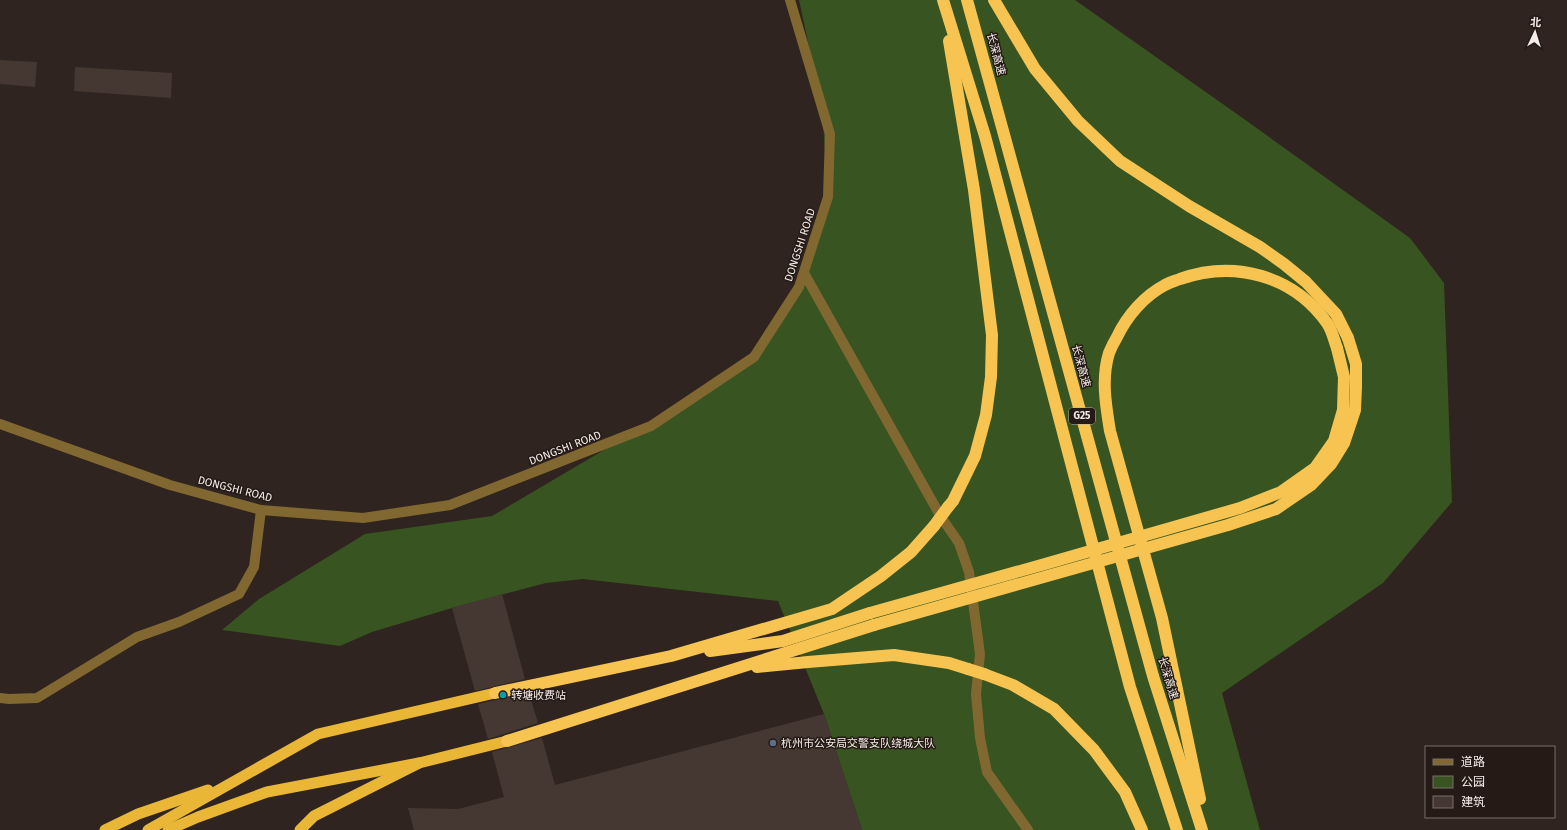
<svg xmlns="http://www.w3.org/2000/svg" width="1567" height="830" font-family="'Fira Sans','Noto Sans SC',sans-serif">
<style>
.green{fill:#385420}
.building{fill:#453833}
.lines{fill:none;stroke-linecap:round;stroke-linejoin:round}
.minor{stroke:#816831;stroke-width:10}
.tertiary{stroke:#816831;stroke-width:10}
.trunk{stroke:#eab635;stroke-width:11}
.motorway{stroke:#f7c451;stroke-width:12}
.motorway-bridge{stroke:#f7c451;stroke-width:12}
.culture-dot{fill:#0f9aa8;stroke:#251a15;stroke-width:1.5}
.service-dot{fill:#5c6f8a;stroke:#251a15;stroke-width:1.5}
.labels{text-anchor:middle;dominant-baseline:central;stroke-width:3;stroke-linejoin:round;paint-order:stroke}
.shield{fill:#251a15;stroke:#b6ada9;stroke-width:1}
.shield-label{font-size:10px;font-weight:bold;fill:#f4ece9}
.street-label{font-size:11px;fill:#f4ece9;stroke:#251a15}
.poi-label{font-size:11px;fill:#f4ece9;stroke:#251a15;text-anchor:start}
</style>
<rect width="100%" height="100%" fill="#2f241f"/>
<polygon class="green" points="799,0 1075,0 1237,114 1410,238 1444,283 1452,502 1383,583 1222,693 1260,830 862,830 824,714 778,601 583,579 546,583 452,608 372,632 340,646 222,630 259,599 365,534 492,516 626,437 754,357 804,273 828,197 822,107"/>
<g class="building">
<polygon points="0,60 37,62 35,87 0,84"/>
<polygon points="75,67 172,73 171,98 74,91"/>
<polygon points="502,594 525,679 475,691 452,608"/>
<polygon points="529,693 538,723 488,739 478,704"/>
<polygon points="824,714 862,830 414,830 408,808 458,809 504,797 492,752 542,738 555,785"/>
</g>
<g class="lines">
<g class="minor">
<polyline points="804,273 941,517 959,543 969,572 980,654 976,694 980,738 987,772 1028,830"/>
<polyline points="0,698 9,699 37,698 137,637 179,622 239,594 254,567 261,510"/>
</g>
<polyline class="tertiary" points="0,424 170,485 261,510 363,518 450,505 651,426 754,357 799,287 828,197 830,134 790,0"/>
<g class="trunk">
<polyline points="105,830 138,814 208,790"/>
<polyline points="148,830 318,734 495,693"/>
<polyline points="168,830 198,817 267,792 419,763"/>
<polyline points="300,830 314,816 419,763 507,741"/>
</g>
<g class="motorway">
<polyline points="943,0 985,136 1130,687 1177,830"/>
<polyline points="967,0 1153,676 1202,830"/>
<polyline points="994,0 1035,69 1078,121 1120,161 1189,206 1260,247 1284,264 1306,282 1336,314 1348,338"/>
<polyline points="948,507 953,501 975,456 986,415 991,377 992,335 974,190 949,41"/>
<polyline points="710,651 783,641 870,613"/>
<polyline points="757,667 808,662 894,655 949,663 968,669"/>
<polyline points="984,674 1013,685 1054,709 1094,750 1125,792 1142,830"/>
<polyline points="495,693 671,656 832,609 881,576 911,552 934,526"/>
<polyline points="507,741 874,625"/>
<path d="M1200 799 1162 618 1110 431C1106 406 1101 379 1109 353 1111 348 1114 342 1117 337 1127 316 1144 296 1165 285 1170 282 1175 281 1180 279 1234 260 1293 275 1327 323 1332 330 1334 340 1337 348"/>
</g>
<g class="motorway-bridge">
<polyline points="934,526 948,507"/>
<polyline points="870,613 1045,564 1240,508 1281,492 1315,468 1334,441 1343,410 1344,377 1337,348"/>
<polyline points="874,625 1228,525 1276,509 1311,485 1331,464 1344,443 1355,410 1356,387 1356,364 1348,338"/>
<polyline points="968,669 984,674"/>
</g>
</g>
<circle class="culture-dot" cx="503" cy="695" r="4"/>
<circle class="service-dot" cx="773" cy="743" r="4"/>
<g class="labels">
<rect class="shield" x="1069" y="408" width="26" height="16" rx="3"/>
<g class="shield-label">
<text x="1082" y="416">G25</text>
</g>
<g class="street-label">
<text transform="translate(996 54) rotate(75)">长深高速</text>
<text transform="translate(800 245) rotate(-72)">DONGSHI ROAD</text>
<text transform="translate(1081 366) rotate(75)">长深高速</text>
<text transform="translate(565 448) rotate(-21)">DONGSHI ROAD</text>
<text transform="translate(235 489) rotate(14)">DONGSHI ROAD</text>
<text transform="translate(1168 678) rotate(73)">长深高速</text>
</g>
<g class="poi-label">
<text x="511" y="695">转塘收费站</text>
<text x="781" y="743">杭州市公安局交警支队绕城大队</text>
</g>
</g>
<rect x="1425" y="746" width="130" height="72" fill="#251a15" stroke="#786e6a"/>
<rect x="1433" y="759" width="20" height="6" fill="#816831" stroke="#786e6a"/>
<text x="1461" y="766" font-size="12" fill="#f4ece9">道路</text>
<rect x="1433" y="776" width="20" height="12" fill="#385420" stroke="#786e6a"/>
<text x="1461" y="786" font-size="12" fill="#f4ece9">公园</text>
<rect x="1433" y="796" width="20" height="12" fill="#453833" stroke="#786e6a"/>
<text x="1461" y="806" font-size="12" fill="#f4ece9">建筑</text>
<g transform="translate(1535 32) rotate(4)" stroke="#251a15" stroke-width="3" paint-order="stroke">
<path d="M0-3L7 15L0 10L-7 15Z" fill="#f4ece9"/>
<text y="-6" font-size="11" font-weight="bold" text-anchor="middle" fill="#f4ece9">北</text>
</g>
</svg>
